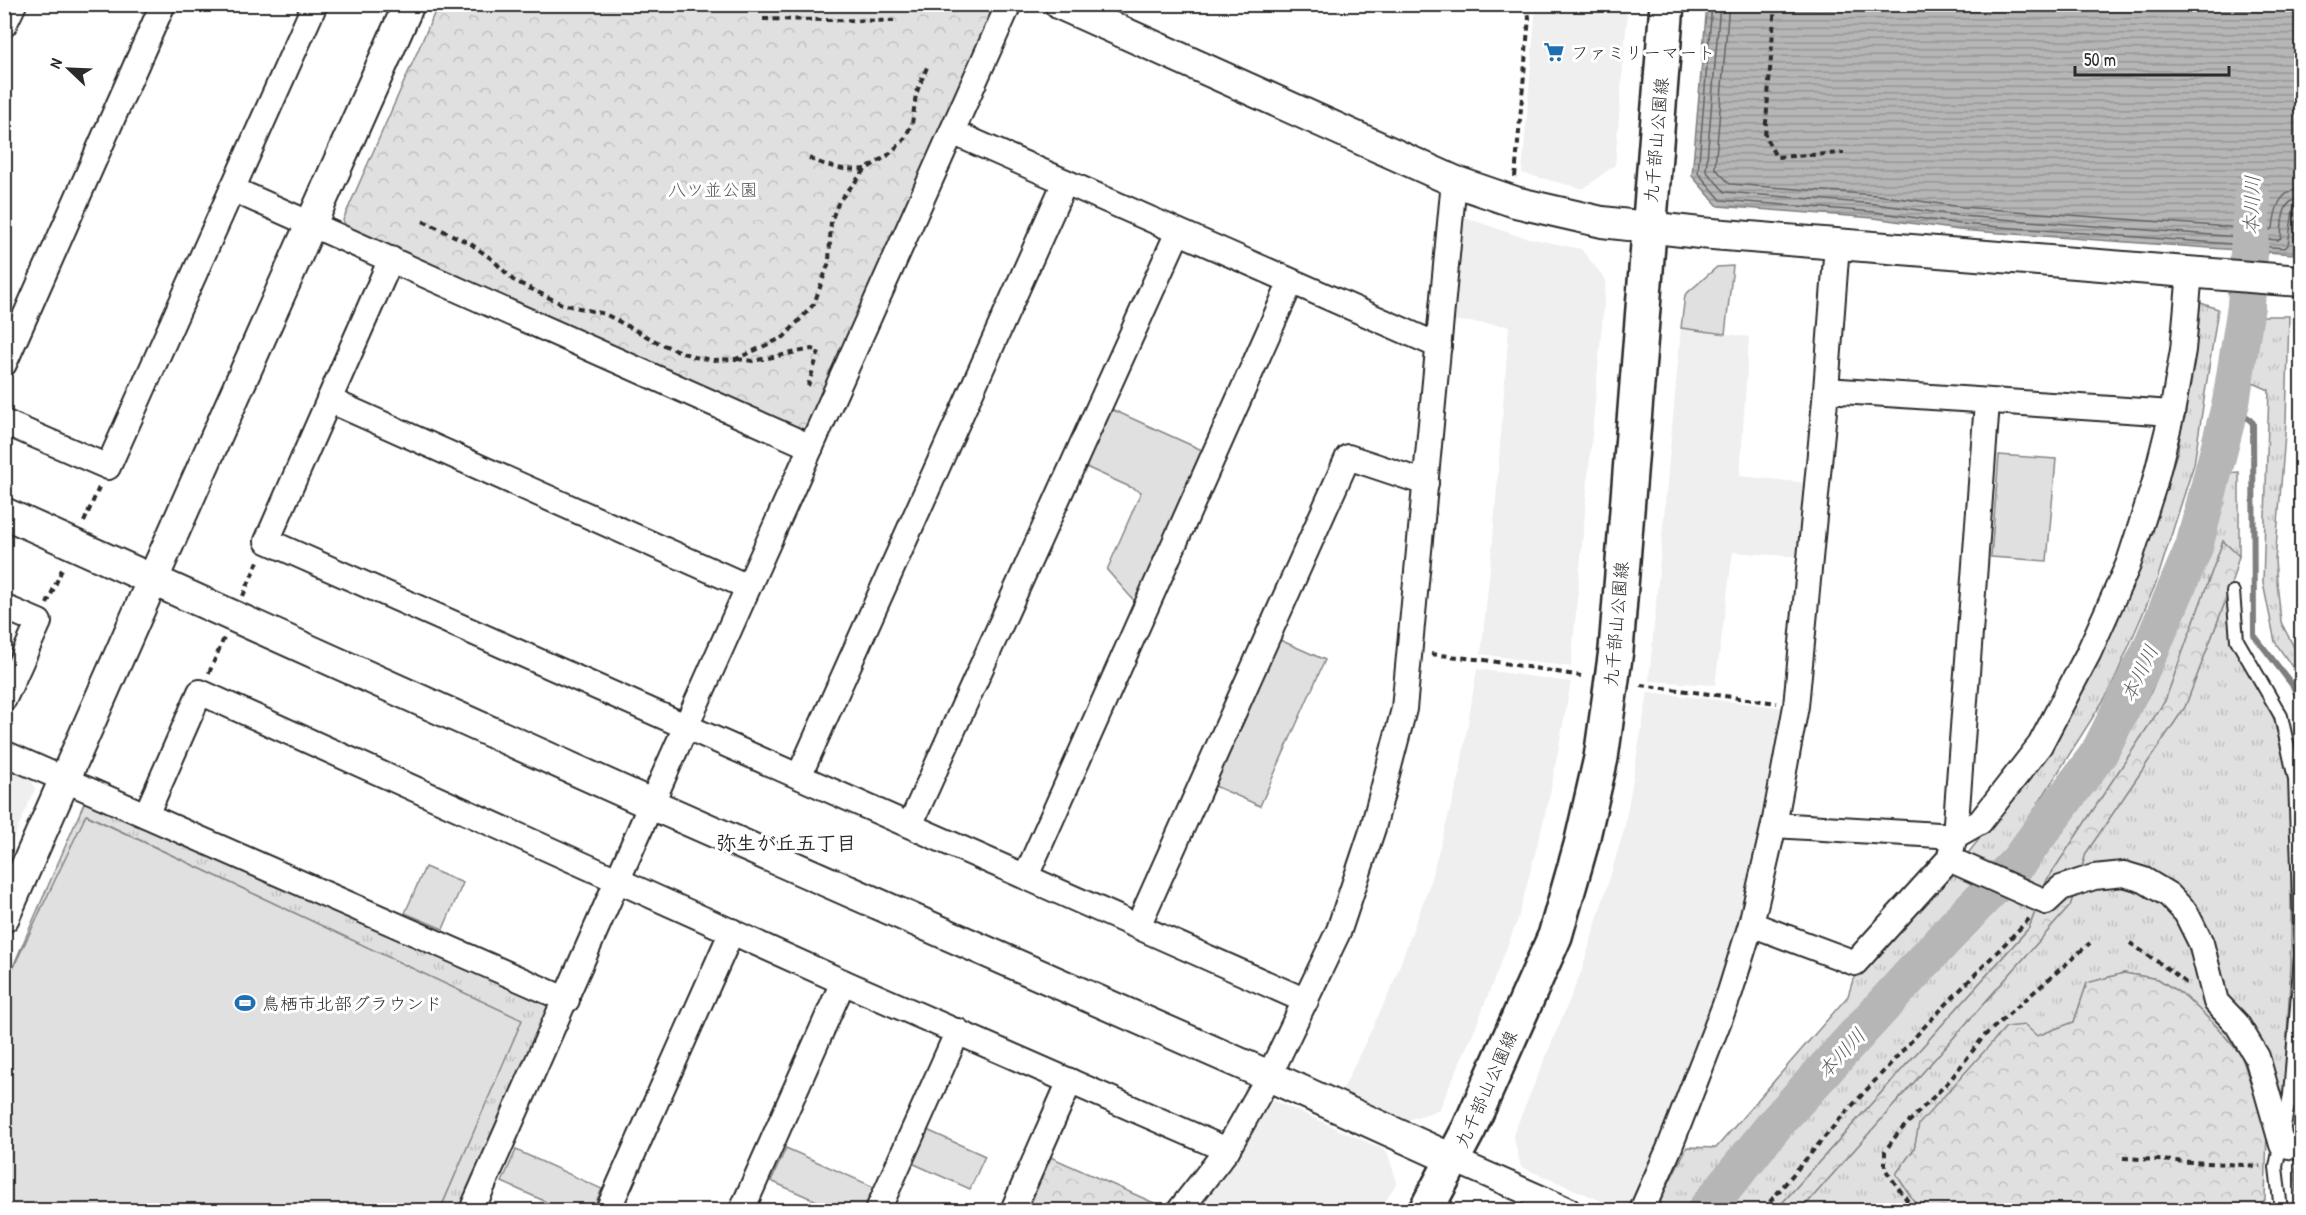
<svg xmlns="http://www.w3.org/2000/svg" width="2306" height="1215" font-family="'Patrick Hand','Klee One',sans-serif">
<style>
.built{fill:#efefef}
.grass{fill:url(#grass-tufts);stroke:#868686;stroke-width:1.5}
.forest{fill:url(#forest-crowns);stroke:#868686;stroke-width:1.5}
.garden{fill:#e0e0e0;stroke:#868686;stroke-width:1.5}
.water{fill:url(#water-rules);stroke:#7e7e7e;stroke-width:1.5}
.lines{fill:none;stroke-linecap:round;stroke-linejoin:round}
.shore{stroke:#636363;stroke-width:1.5}
.stream{stroke:#7e7e7e;stroke-width:6}
.river{stroke:#b6b6b6;stroke-width:38}
.service-casing{stroke:#2b2b2b;stroke-width:16}
.minor-casing{stroke:#2b2b2b;stroke-width:28}
.tertiary-casing{stroke:#2b2b2b;stroke-width:34}
.secondary-casing{stroke:#2b2b2b;stroke-width:38}
.path{stroke:#2b2b2b;stroke-width:4;stroke-dasharray:6 4.5;stroke-linecap:butt}
.service{stroke:#fff;stroke-width:12}
.minor{stroke:#fff;stroke-width:24}
.tertiary{stroke:#fff;stroke-width:30}
.secondary{stroke:#fff;stroke-width:33}
.labels{text-anchor:middle;dominant-baseline:central;stroke-width:6;stroke-linejoin:round;paint-order:stroke}
.poi-label{font-size:18px;fill:#2b2b2b;stroke:#fff;text-anchor:start}
.street-label{font-size:18px;fill:#2b2b2b;stroke:#fff}
.park-label{font-size:18px;fill:#585858;stroke:#fff}
.water-label{font-size:20px;font-style:italic;fill:#5c5c5c;stroke:#fff}
.neighbourhood-label{font-size:20px;font-weight:bold;fill:#2b2b2b;stroke:#fff}
</style>
<defs>
<pattern id="grass-tufts" width="24" height="20" patternUnits="userSpaceOnUse" patternTransform="scale(1.5)"><rect width="24" height="20" fill="#e0e0e0"/><path d="M3 7l-1-3M5 7V3M7 7l1-3M15 17l-1-3M17 17v-4M19 17l1-3" fill="none" stroke="#c0c0c0"/></pattern>
<pattern id="forest-crowns" width="20" height="18" patternUnits="userSpaceOnUse" patternTransform="scale(1.5)"><rect width="20" height="18" fill="#e0e0e0"/><path d="M2 6a3 3 0 1 1 6 0M12 15a3 3 0 1 1 6 0" fill="none" stroke="#c0c0c0"/></pattern>
<pattern id="water-rules" width="6" height="5" patternUnits="userSpaceOnUse" patternTransform="scale(1.5)"><rect width="6" height="5" fill="#b6b6b6"/><path d="M0 2.5h6" fill="none" stroke="#949494"/></pattern>
</defs>
<rect width="100%" height="100%" fill="#fff"/>
<filter id="ink" filterUnits="userSpaceOnUse"><feTurbulence type="fractalNoise" baseFrequency=".0167" numOctaves="2"/><feDisplacementMap in="SourceGraphic" scale="12" xChannelSelector="R" yChannelSelector="G"/><feConvolveMatrix kernelMatrix="1 2 1 2 8 2 1 2 1" color-interpolation-filters="sRGB"/></filter>
<g filter="url(#ink)">
<g class="built">
<polygon points="1536,5 1628,5 1615,165 1583,189 1522,173"/>
<polygon points="1464,217 1515,235 1581,249 1606,280 1571,667 1481,654 1493,539 1509,326 1448,320 1457,219"/>
<polygon points="1681,328 1749,337 1740,476 1808,483 1801,557 1733,552 1715,685 1649,681"/>
<polygon points="1477,669 1571,682 1549,799 1518,919 1476,1026 1439,1110 1408,1120 1342,1091 1391,989 1428,889 1459,778"/>
<polygon points="1648,692 1786,708 1753,882 1712,1018 1661,1146 1628,1210 1623,1210 1521,1167 1513,1135 1582,970 1624,830"/>
<polygon points="5,767 31,779 35,789 5,858"/>
<polygon points="1273,1100 1387,1151 1397,1182 1380,1210 1196,1210 1230,1166"/>
</g>
<g class="grass">
<polygon points="2198,302 2218,309 2194,464 2156,583 2110,690 2009,850 1751,1130 1688,1210 1655,1210 1687,1147 1716,1148 1848,996 1853,980 1950,876 2036,767 2094,670 2137,575 2178,450"/>
<polygon points="2260,316 2289,316 2286,421 2275,561 2281,622 2301,661 2301,680 2275,642 2263,583 2269,390 2251,382"/>
<polygon points="2239,472 2239,556 2223,541 2165,701 2047,880 2029,928 1776,1210 1727,1210 1772,1150 2034,869 2151,692 2204,561 2226,473"/>
<polygon points="2230,589 2232,644 2273,716 2291,786 2291,963 2284,1092 2267,1131 2241,1055 2217,1027 2185,996 2158,979 2124,973 2087,983 2074,1022 2037,1036 2006,1027 1920,1124 1914,1149 1896,1174 1920,1210 1801,1210 2070,906 2086,853 2185,707"/>
<polygon points="85,801 553,1008 462,1210 440,1210 521,1020 87,815 5,985"/>
</g>
<g class="forest">
<polygon points="986,4 991,14 810,425 802,430 347,229 343,220 438,5"/>
<polygon points="2223,541 2239,556 2230,589 2185,707 2086,853 2070,906 1801,1210 1776,1210 2029,928 2047,880 2165,701"/>
<polygon points="2124,973 2158,979 2185,996 2217,1027 2241,1055 2267,1131 2265,1200 2258,1210 1920,1210 1896,1174 1914,1149 1919,1124 2006,1027 2025,1025 2037,1036 2074,1022 2087,983"/>
<polygon points="1046,1155 1170,1210 1022,1210"/>
</g>
<g class="garden">
<polygon points="1733,266 1725,334 1681,328 1685,295 1717,267"/>
<polygon points="1111,409 1204,451 1136,603 1107,570 1141,492 1086,467"/>
<polygon points="1999,455 2056,459 2047,561 1991,557"/>
<polygon points="1280,640 1325,660 1260,806 1215,786"/>
<polygon points="86,815 522,1020 440,1210 5,1210 5,985"/>
<polygon points="425,867 463,883 443,929 405,913"/>
<polygon points="927,1130 985,1156 970,1189 912,1163"/>
<polygon points="786,1148 874,1187 863,1210 837,1210 771,1181"/>
<polygon points="516,1150 602,1189 592,1210 549,1210 551,1204 502,1182"/>
</g>
<polygon class="water" points="1707,4 2301,5 2302,204 2296,220 2293,254 1959,230 1874,218 1718,206 1692,176"/>
<g class="lines">
<g class="shore">
<polyline points="1712,4 1698,173 1721,200 1875,212 1960,224 2285,248 2288,245 2293,210 2296,206 2302,206"/>
<path d="M1720 4 1706 171 1725 192 1876 204 1961 216 2278 240 2281 238C2282 222 2281 199 2302 198"/>
<path d="M1729 4 1715 168 1730 184 1877 195 1962 207 2270 230 2273 228C2275 209 2279 190 2302 189"/>
</g>
<g class="stream">
<polyline points="2231,402 2253,423 2254,635 2293,686 2302,708"/>
<polyline points="2300,1210 2297,1179 2302,1135"/>
</g>
<polyline class="river" points="1706,1210 1776,1123 1962,919 2018,862 2099,753 2149,653 2194,547 2231,402 2246,306 2252,199"/>
<g class="service-casing">
<polyline id="service" points="2233,592 2237,640 2281,716 2295,779 2301,955 2290,1095 2276,1167 2281,1210"/>
</g>
<g class="minor-casing">
<g id="minor">
<polyline points="4,25 14,4"/>
<polyline points="952,132 1439,346"/>
<polyline points="232,189 811,447"/>
<polyline points="391,259 267,541 1306,1001"/>
<polyline points="4,364 163,4"/>
<polyline points="1826,390 2172,413"/>
<polyline points="329,400 748,587"/>
<polyline points="4,422 108,467 315,4"/>
<polyline points="4,607 39,622 4,699"/>
<polyline points="4,753 567,1000"/>
<polyline points="799,776 1065,182"/>
<polyline points="146,815 200,692 843,982 1227,1150"/>
<polyline points="910,825 1178,232"/>
<polyline points="1774,825 1955,836 1980,822 2040,745 2088,654 2128,565 2154,485 2172,413 2183,350 2190,272"/>
<polyline points="1949,859 2046,902 2061,888 2094,877 2124,874 2144,880 2169,895 2186,913 2201,943 2216,1002 2237,1024 2257,1057 2282,1145 2302,1148"/>
<polyline points="1026,876 1291,282"/>
<polyline points="1751,924 1855,963 1949,859 1955,836 1987,402"/>
<polyline points="1138,926 1348,457 1426,483"/>
<polyline points="1454,1160 1568,1210"/>
<polyline points="472,1210 645,818 1009,4"/>
<polyline points="608,1210 732,931"/>
<polyline points="742,1210 843,982"/>
<polyline points="878,1210 958,1031"/>
<polyline points="1013,1210 1070,1081"/>
<polyline points="1180,1210 1227,1150 1269,1076 1339,930 1373,828 1404,709 1454,181"/>
<polyline points="1642,1210 1669,1149 1730,992 1751,924 1774,825 1796,706 1826,390 1837,244"/>
</g>
</g>
<g class="tertiary-casing">
<g id="tertiary">
<polyline points="1060,4 1454,181 1515,202 1602,222 1700,233 2300,281"/>
<polyline points="4,513 651,804 1269,1076 1454,1160"/>
<polyline points="4,917 164,554 409,4"/>
</g>
</g>
<g class="secondary-casing">
<polyline id="secondary" points="1426,1210 1469,1129 1555,936 1581,845 1601,758 1616,650 1667,4"/>
</g>
<g class="path">
<polyline points="1775,4 1765,136 1776,157 1844,153"/>
<polyline points="763,19 894,21"/>
<path d="M809 158C828 167 844 171 865 169"/>
<polyline points="1515,177 1529,17 1526,4"/>
<polyline points="423,221 471,244 493,260 513,280 562,304 605,314 661,344 694,357 713,360 736,359 784,337 814,304 829,262 831,221 839,201 866,169 887,156 903,141 912,124 916,94 927,67"/>
<polyline points="737,359 753,361 812,349 819,351 808,386"/>
<polyline points="84,522 100,485"/>
<polyline points="243,596 259,559"/>
<polyline points="47,604 63,567"/>
<polyline points="1431,654 1485,660 1581,676"/>
<polyline points="209,673 224,638"/>
<polyline points="1641,685 1777,703"/>
<polyline points="2130,943 2174,973 2188,985"/>
<polyline points="2123,1158 2260,1166"/>
<polyline points="1763,1210 1839,1120 1926,1025 2030,918"/>
<polyline points="1914,1210 1885,1169 1885,1151 1898,1133 1951,1079 1984,1036 2090,943"/>
</g>
<use href="#service" class="service"/>
<use href="#minor" class="minor"/>
<use href="#tertiary" class="tertiary"/>
<use href="#secondary" class="secondary"/>
</g>
</g>
<defs>
<g id="supermarket-bare" transform="scale(1.62)"><path d="M-6-5.5h2.5l.6 2H6L4.5 2H-2.5L-4.4-4H-6ZM-1.5 3.2a1.3 1.3 0 1 0 .1 0ZM3 3.2a1.3 1.3 0 1 0 .1 0Z" fill="#1f6fb2" stroke="#fff" stroke-width="2.5" paint-order="stroke"/></g>
<g id="stadium-bare" transform="scale(1.62)"><path d="M0-5a6.5 5 0 1 0 0 10a6.5 5 0 1 0 0-10ZM-3.5-1.8h7v3.6h-7Z" fill="#1f6fb2" stroke="#fff" stroke-width="2.5" paint-order="stroke"/></g>
</defs>
<g fill-rule="evenodd">
<use href="#supermarket-bare" x="1554" y="52"/>
<use href="#stadium-bare" x="245" y="1003"/>
</g>
<g class="labels">
<g class="poi-label">
<text x="1571" y="52">ファミリーマート</text>
<text x="262" y="1003">鳥栖市北部グラウンド</text>
</g>
<g class="street-label">
<text transform="translate(1656 140) rotate(-85)">九千部山公園線</text>
<text transform="translate(1616 624) rotate(-85)">九千部山公園線</text>
<text transform="translate(1486 1089) rotate(-66)">九千部山公園線</text>
</g>
<g class="park-label">
<text x="713" y="189">八ツ並公園</text>
</g>
<g class="water-label">
<text transform="translate(2251 205) rotate(-88)">本川川</text>
<text transform="translate(2139 673) rotate(-64)">本川川</text>
<text transform="translate(1841 1053) rotate(-47)">本川川</text>
</g>
<g class="neighbourhood-label">
<text x="786" y="842">弥生が丘五丁目</text>
</g>
</g>
<rect width="2306" height="1215" fill="none" stroke="#fff" stroke-width="24"/>
<rect x="12" y="12" width="2282" height="1191" fill="none" stroke="#2b2b2b" stroke-width="2" filter="url(#ink)"/>
<g transform="translate(69 69) rotate(293)" stroke="#ffffff" stroke-width="4.5" paint-order="stroke">
<path d="M0-4.5L10 22L0 15L-10 22Z" fill="#2b2b2b"/>
<text y="-9" font-size="16" font-weight="bold" text-anchor="middle" fill="#2b2b2b">N</text>
</g>
<path d="M2075 66v9h154v-9" fill="none" stroke="#2b2b2b" stroke-width="3"/>
<text x="2084" y="66" font-size="18" fill="#2b2b2b" stroke="#ffffff" stroke-width="4.5" paint-order="stroke">50 m</text>
</svg>
